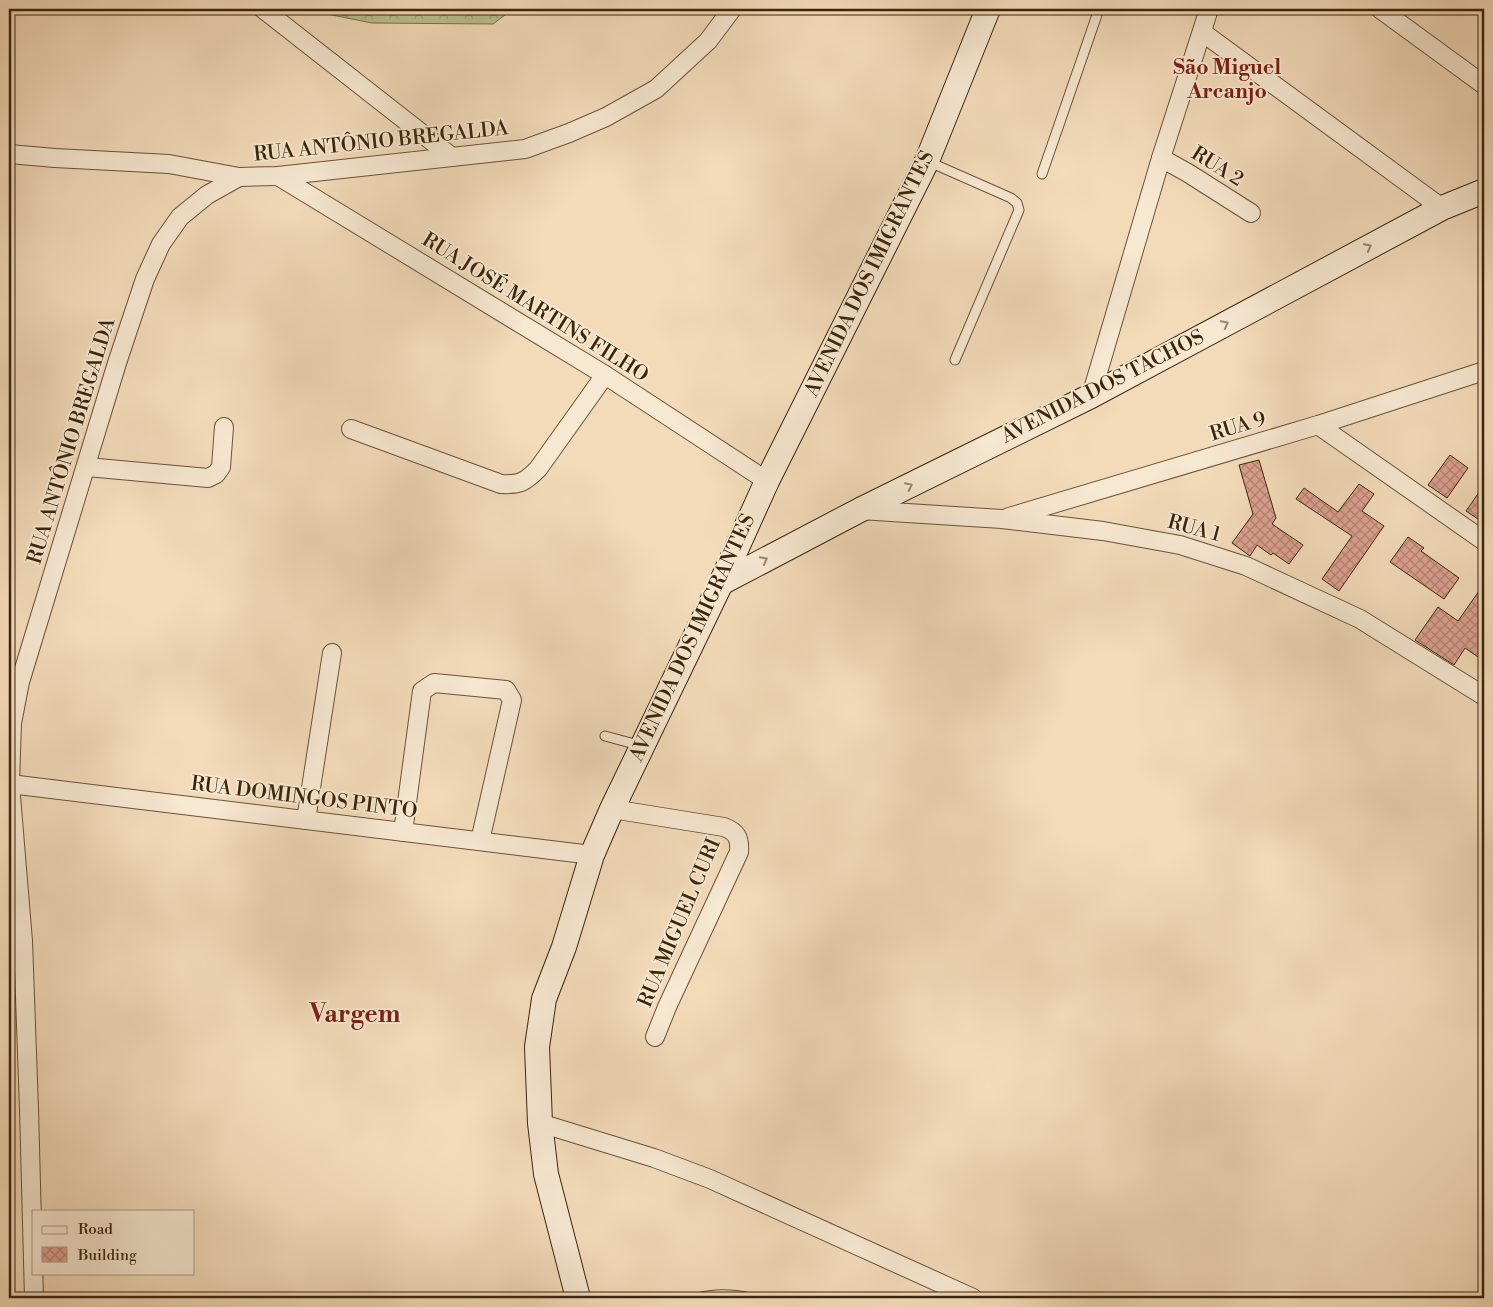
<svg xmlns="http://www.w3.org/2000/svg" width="1493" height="1307" font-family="'Libre Bodoni',serif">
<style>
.forest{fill:url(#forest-crowns);stroke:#7a724e}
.building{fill:url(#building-cross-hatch);stroke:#3b250b}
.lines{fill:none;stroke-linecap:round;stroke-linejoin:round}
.lane-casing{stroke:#695237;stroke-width:11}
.street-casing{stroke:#695237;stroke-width:20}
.secondary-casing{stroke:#3b250b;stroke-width:26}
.lane{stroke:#f7e8d2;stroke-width:9}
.street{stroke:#f7e8d2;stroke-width:18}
.secondary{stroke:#f7e8d2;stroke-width:24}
.oneway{stroke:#99866e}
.labels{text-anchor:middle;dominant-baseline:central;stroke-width:4;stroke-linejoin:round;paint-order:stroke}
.street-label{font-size:20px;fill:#3b250b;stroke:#f7e8d2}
.neighbourhood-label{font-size:21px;font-weight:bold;fill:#7a1f14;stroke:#f7e8d2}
.district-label{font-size:25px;font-weight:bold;fill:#7a1f14;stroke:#f7e8d2}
</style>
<defs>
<pattern id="forest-crowns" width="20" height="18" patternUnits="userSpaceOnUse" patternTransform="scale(1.25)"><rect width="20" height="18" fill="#bac090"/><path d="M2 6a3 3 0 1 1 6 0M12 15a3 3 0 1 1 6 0" fill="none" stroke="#989c74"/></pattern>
<pattern id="building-cross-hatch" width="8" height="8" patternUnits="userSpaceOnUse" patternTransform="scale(1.25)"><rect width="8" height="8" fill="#dda191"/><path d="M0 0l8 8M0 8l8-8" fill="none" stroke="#b48375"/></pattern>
</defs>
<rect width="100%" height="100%" fill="#f3dbba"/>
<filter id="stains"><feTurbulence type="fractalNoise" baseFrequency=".004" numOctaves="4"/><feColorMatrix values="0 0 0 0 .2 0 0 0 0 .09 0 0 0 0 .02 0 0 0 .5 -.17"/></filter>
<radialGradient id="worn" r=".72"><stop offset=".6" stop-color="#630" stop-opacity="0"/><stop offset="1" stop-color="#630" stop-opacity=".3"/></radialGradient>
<polygon class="forest" points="309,9 513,9 493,24 372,23 312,11"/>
<g class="building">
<polygon points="1450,455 1468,468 1447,498 1428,485"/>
<polygon points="1259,460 1276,518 1272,524 1303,545 1289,564 1273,553 1271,555 1257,545 1250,556 1232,543 1253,514 1239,465"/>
<polygon points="1359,484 1374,494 1362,511 1384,526 1339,591 1322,579 1352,536 1296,499 1304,488 1338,512"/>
<polygon points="1484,485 1484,523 1466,511"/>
<polygon points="1408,537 1424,548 1421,551 1459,578 1444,599 1390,562"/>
<polygon points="1484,584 1484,661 1465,648 1454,665 1415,640 1438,607 1458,621"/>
</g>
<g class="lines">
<g class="lane-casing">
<g id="lane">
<polyline points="927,161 1011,198 1017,203 1019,210 955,360"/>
<polyline points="1042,174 1099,9"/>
<polyline points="605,736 642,746"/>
<path d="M697 1298C715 1293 733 1294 751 1298"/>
</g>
</g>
<g class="street-casing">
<g id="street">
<polyline points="263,9 452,157"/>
<polyline points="1380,9 1484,85"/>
<polyline points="1202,32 1442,208"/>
<polyline points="9,154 55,158 169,164 239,177"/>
<polyline points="1161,158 1188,173 1251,213"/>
<polyline points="278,176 605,375 767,481"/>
<polyline points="1091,396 1161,158 1209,9"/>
<polyline points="1318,425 1484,541"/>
<path d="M351 429 501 484C520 485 525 482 538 469L605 375"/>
<polyline points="87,467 208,478 216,474 221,467 224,427"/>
<polyline points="860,510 1002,519 1103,531 1180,545 1246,566 1360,619 1484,696"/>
<polyline points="1009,517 1318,425 1484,371"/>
<polyline points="10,784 592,855"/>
<path d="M612 809 724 827C737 832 740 838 739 852L667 1007 655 1037"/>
<polyline points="306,820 332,653"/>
<polyline points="403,832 422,691 434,683 506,690 512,700 480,841"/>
<polyline points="540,1123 654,1158 710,1179 973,1298"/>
<polyline points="34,1298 29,1109 23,941 10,784 12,723 20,682 117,363 145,279 161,244 180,217 207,195 239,177 278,176 525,149 569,133 606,117 656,89 708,41 732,9"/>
</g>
</g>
<g class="secondary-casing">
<g id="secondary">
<polyline points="721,583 860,510 1091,396 1442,208 1484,191"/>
<polyline points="578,1298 546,1174 540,1123 537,1047 544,999 564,947 592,855 612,809 721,583 767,481 927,161 988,9"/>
</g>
</g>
<use href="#lane" class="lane"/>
<use href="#street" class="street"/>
<use href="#secondary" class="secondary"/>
</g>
<defs><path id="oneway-chevron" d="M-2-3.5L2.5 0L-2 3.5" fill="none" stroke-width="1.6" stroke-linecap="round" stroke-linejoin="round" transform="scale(1.25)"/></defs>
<g class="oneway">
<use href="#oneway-chevron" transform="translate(1368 247) rotate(-28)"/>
<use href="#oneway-chevron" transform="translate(1225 324) rotate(-28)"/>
<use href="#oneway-chevron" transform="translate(909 486) rotate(-26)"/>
<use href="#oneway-chevron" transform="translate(764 560) rotate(-28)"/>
</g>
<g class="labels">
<g class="street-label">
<text transform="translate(381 142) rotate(-6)">RUA ANTÔNIO BREGALDA</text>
<text transform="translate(1217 167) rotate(32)">RUA 2</text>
<text transform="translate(870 274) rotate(-64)">AVENIDA DOS IMIGRANTES</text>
<text transform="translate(535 308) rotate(32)">RUA JOSÉ MARTINS FILHO</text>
<text transform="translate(1103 387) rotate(-27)">AVENIDA DOS TACHOS</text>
<text transform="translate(1238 427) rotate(-17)">RUA 9</text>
<text transform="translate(72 441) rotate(-73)">RUA ANTÔNIO BREGALDA</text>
<text transform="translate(1194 529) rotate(15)">RUA 1</text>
<text transform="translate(693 638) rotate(-65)">AVENIDA DOS IMIGRANTES</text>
<text transform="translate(304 798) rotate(7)">RUA DOMINGOS PINTO</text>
<text transform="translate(680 923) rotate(-67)">RUA MIGUEL CURI</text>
</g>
<g class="neighbourhood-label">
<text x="1227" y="68">São Miguel<tspan x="1227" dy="24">Arcanjo</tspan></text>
</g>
<g class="district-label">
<text x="355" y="1014">Vargem</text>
</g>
</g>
<rect width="1493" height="1307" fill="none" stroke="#f3dbba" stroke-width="30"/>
<rect x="10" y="10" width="1473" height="1287" fill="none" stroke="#3b250b" stroke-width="2.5"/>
<rect x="15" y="15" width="1463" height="1277" fill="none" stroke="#3b250b"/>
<rect x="32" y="1210" width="162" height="65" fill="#f7e8d2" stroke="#ac9a82"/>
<rect x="42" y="1226" width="25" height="8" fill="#f7e8d2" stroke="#ac9a82"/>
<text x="78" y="1234" font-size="15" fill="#3b250b">Road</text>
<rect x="42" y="1247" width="25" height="15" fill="url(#building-cross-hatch)" stroke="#ac9a82"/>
<text x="78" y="1260" font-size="15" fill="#3b250b">Building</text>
<rect width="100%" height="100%" filter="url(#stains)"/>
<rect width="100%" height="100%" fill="url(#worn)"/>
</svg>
